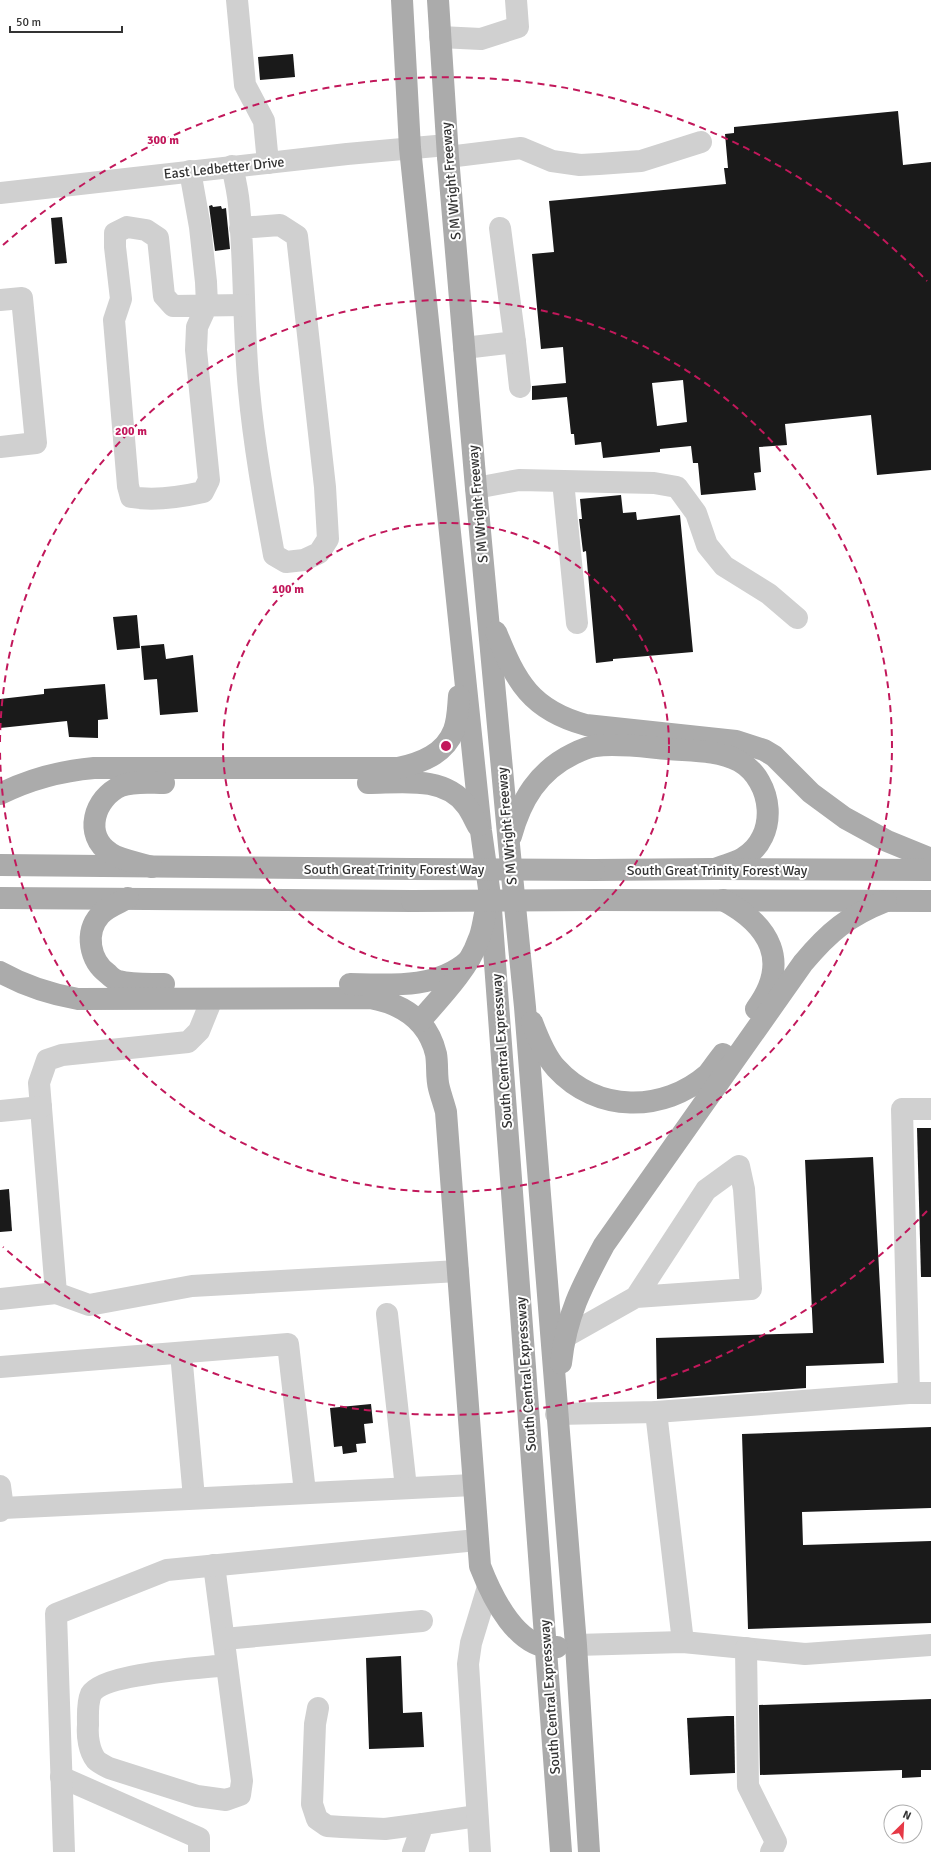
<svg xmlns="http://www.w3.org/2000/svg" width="931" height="1852" font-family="Signika,sans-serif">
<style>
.building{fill:#1a1a1a;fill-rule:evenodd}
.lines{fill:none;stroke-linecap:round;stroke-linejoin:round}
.minor{stroke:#d0d0d0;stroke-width:22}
.major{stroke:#ababab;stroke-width:22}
.major-bridge{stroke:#ababab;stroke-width:22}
.ring{fill:none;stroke:#c2185b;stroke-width:2;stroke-dasharray:7 5}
.labels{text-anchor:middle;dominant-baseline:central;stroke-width:4;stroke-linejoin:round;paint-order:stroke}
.street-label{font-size:14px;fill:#333;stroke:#fff}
.centre{fill:#c2185b;stroke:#fff;stroke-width:2}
.ring-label{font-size:12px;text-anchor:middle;font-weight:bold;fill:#c2185b;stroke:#fff;stroke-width:4;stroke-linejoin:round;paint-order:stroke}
</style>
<rect width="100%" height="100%" fill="#fff"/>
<g class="building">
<polygon points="293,54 295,77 260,80 258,57"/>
<path d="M898 111 903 165 931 162V470L877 475 871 415 785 424 787 445 759 447 761 472 754 473 756 490 701 495 698 463H693L691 446 660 449V452L603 458 601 442 575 445 574 434H571L567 397 532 400V386L566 383 563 347 541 349 532 254 554 252 549 201 726 184 724 168H728L725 134 734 133V127ZM683 380 687 422 657 426 652 383Z"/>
<polygon points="212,205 213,207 221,206 222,209 226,208 230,249 215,251 209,206"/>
<polygon points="62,217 67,263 55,264 51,218"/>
<polygon points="621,495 623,513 636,512 637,520 680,515 693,652 613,659 613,661 596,663 586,551 583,552 579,519 582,519 580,499"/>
<polygon points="137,615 140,648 117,650 113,617"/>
<polygon points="164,644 166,659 193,655 198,712 160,715 157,679 144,680 141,646"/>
<polygon points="105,684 108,719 98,720 98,738 69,737 67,721 0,728 0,699 44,694 44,689"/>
<polygon points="917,1128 931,1128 931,1277 921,1277"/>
<polygon points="873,1157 884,1363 806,1366 806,1388 657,1399 656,1338 813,1333 805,1160"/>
<polygon points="9,1189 12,1231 0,1232 0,1190"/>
<polygon points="371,1404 373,1423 364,1424 366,1443 356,1444 357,1452 343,1454 342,1446 334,1447 330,1408"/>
<polygon points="931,1427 931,1508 802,1512 803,1545 931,1541 931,1623 748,1629 742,1434"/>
<polygon points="401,1656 403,1713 422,1712 424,1747 369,1749 366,1658"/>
<polygon points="931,1699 931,1770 921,1770 921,1777 902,1778 902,1770 760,1775 759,1705"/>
<polygon points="727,1716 734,1716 735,1773 690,1775 687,1718"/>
</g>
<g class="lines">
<g class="minor">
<polyline points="237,0 245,85 264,121 268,163"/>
<polyline points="440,37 481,39 518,27 516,0"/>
<polyline points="448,157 521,148 552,161 580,165 599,164 641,161 701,142"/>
<path d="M232 166C235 179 238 192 239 205 245 266 243 329 249 390 254 445 264 500 274 555L286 562 304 560 319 553 328 539 325 487 297 236 280 225 240 228"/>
<path d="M190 171 200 227 206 282 207 305 197 327 196 350 209 480 203 492C181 497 154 501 131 497L128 486 114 320 121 299 115 247V233L127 227 146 230 158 238 164 296 173 306 244 305"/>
<polyline points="0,193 347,154 447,145"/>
<polyline points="0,300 22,298 36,443 0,447"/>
<polyline points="515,342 520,387"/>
<polyline points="464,348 515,342 500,228"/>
<polyline points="563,481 577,623"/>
<polyline points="476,488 519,480 654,483 677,487 696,513 707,545 724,566 769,594 797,618"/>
<polyline points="212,999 199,1031 188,1042 62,1055 47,1060 39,1083 56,1293 89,1305 192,1286 458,1271"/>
<polyline points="0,1111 41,1107"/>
<polyline points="0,1299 56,1293"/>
<polyline points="387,1314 406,1488"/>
<polyline points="565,1337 636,1297 751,1289 744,1189 739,1166 706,1190 636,1297"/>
<polyline points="181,1353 194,1498"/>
<polyline points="0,1367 288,1344 305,1492"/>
<polyline points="909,1393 902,1109 931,1109"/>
<polyline points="656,1412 683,1642"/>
<polyline points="556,1414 656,1412 909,1393 931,1393"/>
<polyline points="0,1486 3,1508 0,1511"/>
<polyline points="3,1508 473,1485"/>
<path d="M214 1565 242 1781 240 1795 226 1800 197 1796 109 1768C105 1766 99 1763 96 1760 89 1751 87 1736 88 1725 88 1716 87 1703 91 1694 103 1673 202 1668 227 1665"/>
<polyline points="224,1639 422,1621"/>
<polyline points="576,1645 683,1642 805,1654 931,1645"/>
<polyline points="746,1648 748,1786 776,1842 771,1852"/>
<polyline points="318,1708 315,1724 312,1804 317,1819 327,1826 342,1827 385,1829 423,1824"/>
<polyline points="61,1777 199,1838 199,1852"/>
<polyline points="64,1852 56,1614 167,1570 477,1540"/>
<polyline points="413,1852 423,1824 477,1816"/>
<polyline points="480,1852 468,1664 471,1643 488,1587"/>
</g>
<g class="major">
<polyline points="402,0 410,148 481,831 490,896 561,1852"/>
<polyline points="438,0 448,157 476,488 509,845 525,1007 576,1645 589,1852"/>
<path d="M496 632C516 682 531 710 586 725L736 741 764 750 774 756 811 793 845 818 887 841 931 859"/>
<path d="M368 783C400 783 444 775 466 805 471 811 474 819 478 826"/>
<path d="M0 794C30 779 60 771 94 768H398C421 763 445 754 454 730 458 720 458 707 459 696"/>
<path d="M511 836C521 800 538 771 573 754 579 751 588 747 595 746 619 743 644 747 668 749 691 751 718 750 739 761 774 781 779 837 743 858 735 863 724 865 715 869"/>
<polyline points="0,865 411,869"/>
<path d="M152 867C140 863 120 860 110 853 83 835 94 798 121 786 134 781 150 783 164 783"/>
<polyline points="594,870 715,869 931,870"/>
<polyline points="0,898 412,901"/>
<path d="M128 898C119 903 107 907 100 915 84 933 90 961 108 974 111 977 115 980 118 981 133 985 149 984 164 984"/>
<polyline points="599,900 931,901"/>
<path d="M723 900C770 925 791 962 756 1009"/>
<path d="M0 972C25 986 50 994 78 999L370 998C403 1004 428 1020 436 1054 438 1065 436 1077 439 1088 441 1096 444 1104 446 1112L480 1566C492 1597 518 1652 557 1647"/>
<path d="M350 984C390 985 438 989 469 960"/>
<path d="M420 1021C439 999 469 968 478 941 482 933 483 923 485 914"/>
<path d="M532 1022C538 1038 545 1056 556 1068 597 1113 663 1113 708 1074 713 1068 718 1060 723 1054"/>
<path d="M561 1363C566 1316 582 1286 604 1245L803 963C829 932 848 916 886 901"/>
</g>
<g class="major-bridge">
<polyline points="411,869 594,870"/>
<polyline points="412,901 599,900"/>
</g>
</g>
<g class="ring">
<circle cx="446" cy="746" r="223"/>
<path d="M0 742A446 446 0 1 1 0 750"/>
<path d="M927 1211A669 669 0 0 1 3 1247M3 245A669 669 0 0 1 927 281"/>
</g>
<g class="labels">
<g class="street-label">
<text transform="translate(224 168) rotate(-6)">East Ledbetter Drive</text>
<text transform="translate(451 181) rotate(-95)">S M Wright Freeway</text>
<text transform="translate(478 504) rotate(-95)">S M Wright Freeway</text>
<text transform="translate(507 826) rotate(-95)">S M Wright Freeway</text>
<text x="394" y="869">South Great Trinity Forest Way</text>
<text x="717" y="870">South Great Trinity Forest Way</text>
<text transform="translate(502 1051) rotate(-94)">South Central Expressway</text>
<text transform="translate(526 1374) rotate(-94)">South Central Expressway</text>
<text transform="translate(550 1697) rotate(-94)">South Central Expressway</text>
</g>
</g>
<circle cx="446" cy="746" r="6" class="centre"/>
<g class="ring-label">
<text x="163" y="144">300 m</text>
<text x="131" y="435">200 m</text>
<text x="288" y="593">100 m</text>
</g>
<g transform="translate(903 1824) rotate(24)"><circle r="19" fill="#ffffff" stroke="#adadad"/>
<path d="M0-3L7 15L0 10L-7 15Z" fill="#e63946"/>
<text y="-6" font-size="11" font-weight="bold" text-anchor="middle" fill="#333333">N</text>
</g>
<path d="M10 26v6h112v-6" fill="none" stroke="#333333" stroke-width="2"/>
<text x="16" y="26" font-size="12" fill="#333333" stroke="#ffffff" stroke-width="3" paint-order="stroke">50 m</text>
</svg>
